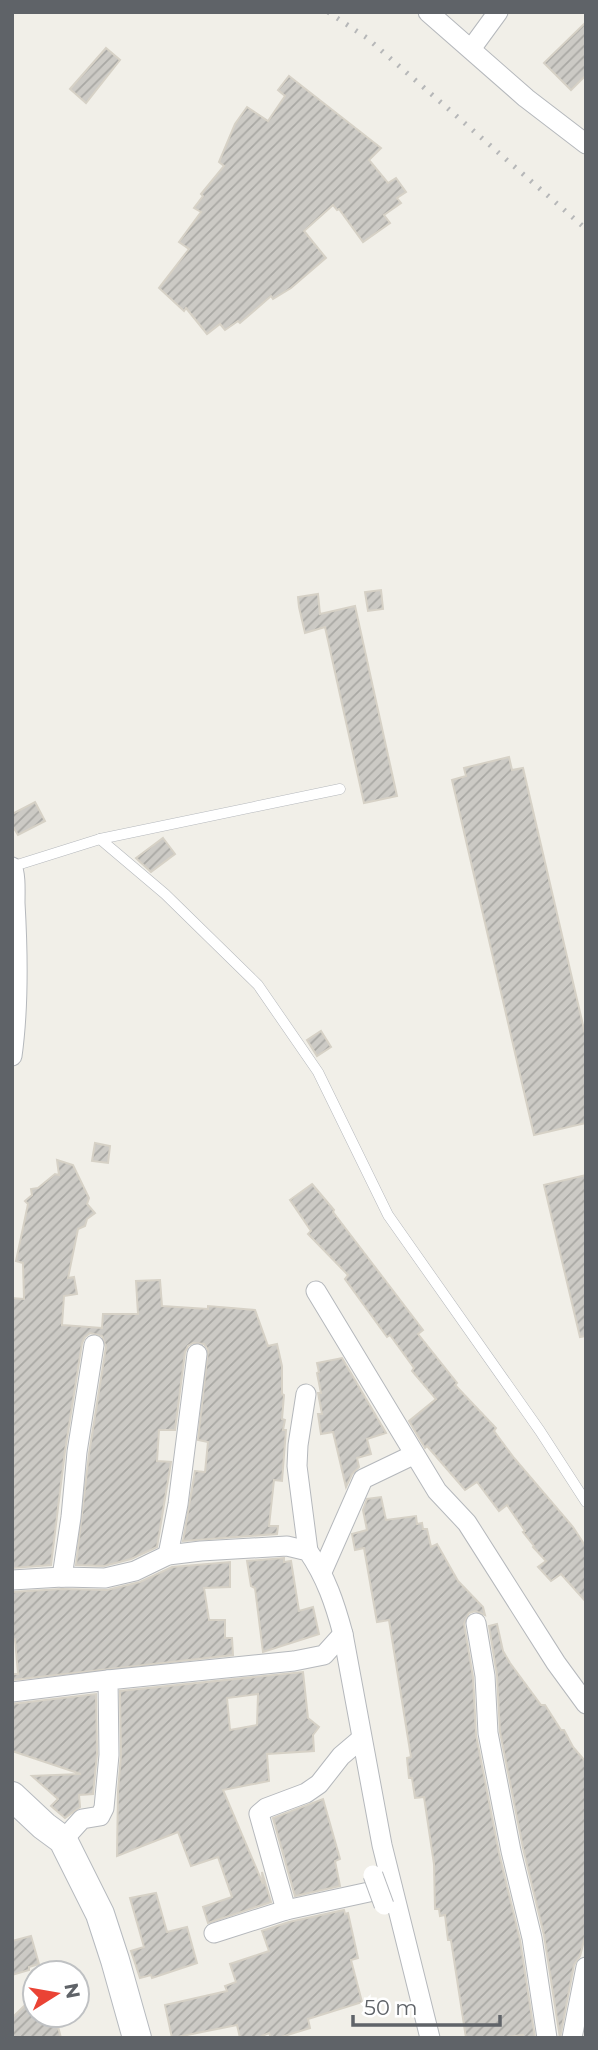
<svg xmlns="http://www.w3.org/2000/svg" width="598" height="2050" font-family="Montserrat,sans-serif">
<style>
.building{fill:url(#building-hatch);stroke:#d6d1c6;stroke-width:2;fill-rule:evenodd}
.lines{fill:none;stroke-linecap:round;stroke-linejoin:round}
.service-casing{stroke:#b5b8bc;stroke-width:11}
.minor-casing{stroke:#b5b8bc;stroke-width:21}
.secondary-casing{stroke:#b6babf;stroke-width:30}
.service{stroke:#fff;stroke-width:10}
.minor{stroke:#fff;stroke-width:19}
.secondary{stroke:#fff;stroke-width:28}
.rail{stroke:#b6b7b8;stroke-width:5;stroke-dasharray:2 9;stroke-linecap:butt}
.minor-bridge-casing{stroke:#b5b8bc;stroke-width:21;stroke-linecap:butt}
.minor-bridge{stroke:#fff;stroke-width:19}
</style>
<defs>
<pattern id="building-hatch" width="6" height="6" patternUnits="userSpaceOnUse" patternTransform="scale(1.75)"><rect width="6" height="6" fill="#cccac5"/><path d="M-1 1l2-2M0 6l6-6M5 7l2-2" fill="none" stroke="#a9a8a4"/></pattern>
</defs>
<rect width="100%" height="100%" fill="#f1efe8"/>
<g class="building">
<polygon points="586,22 586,75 571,90 544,63"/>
<polygon points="106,48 120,60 86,103 70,89"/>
<polygon points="289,76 381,148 369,160 388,183 396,178 406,192 397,198 401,203 384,215 390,223 363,242 339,209 337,210 333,205 304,231 326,258 291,288 273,299 271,296 240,323 238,321 225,330 220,324 207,334 186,308 184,311 159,288 189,249 179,242 201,212 194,208 203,196 201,194 224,166 219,162 235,124 247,107 268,121 285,96 278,90"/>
<polygon points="381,590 383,609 368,611 365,592"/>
<polygon points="318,594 320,614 355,606 397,796 364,803 325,627 305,633 299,607 298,597"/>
<polygon points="509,757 512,770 523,768 586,1038 586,1123 534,1135 452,780 466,776 464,768"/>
<polygon points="35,802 45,821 18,835 12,825 12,814"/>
<polygon points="163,838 175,854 151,872 136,858"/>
<polygon points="321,1031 331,1047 317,1056 307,1040"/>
<polygon points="95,1143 110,1146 108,1163 92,1161"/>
<polygon points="57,1160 73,1165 89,1198 87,1204 95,1213 87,1219 85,1226 78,1229 68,1278 74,1277 77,1294 64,1296 62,1325 102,1328 103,1314 138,1314 136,1281 160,1280 162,1306 208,1309 208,1306 255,1310 268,1346 277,1344 282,1366 282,1394 284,1395 282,1419 285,1420 283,1430 286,1430 282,1481 274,1480 269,1526 278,1526 277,1534 183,1541 195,1471 205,1472 208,1442 198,1440 208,1350 204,1344 193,1343 188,1346 185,1352 175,1430 159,1430 157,1461 171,1462 157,1547 131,1559 104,1566 76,1565 89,1454 106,1347 102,1336 90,1333 85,1337 82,1343 65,1451 51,1565 12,1568 12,1298 24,1299 23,1263 16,1261 28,1204 25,1201 32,1195 31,1189 38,1188 55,1174 59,1175"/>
<polygon points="586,1175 586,1336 580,1337 544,1185"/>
<polygon points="312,1184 334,1210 333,1212 423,1330 418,1334 457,1383 455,1385 496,1428 494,1431 514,1458 573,1527 586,1547 586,1602 561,1574 551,1581 538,1567 546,1561 533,1547 534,1546 523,1532 525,1531 507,1505 499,1511 477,1482 465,1490 427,1446 425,1448 409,1421 436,1399 412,1371 414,1368 390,1335 387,1337 345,1279 348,1275 308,1234 311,1231 290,1200"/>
<polygon points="342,1358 386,1433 367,1439 371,1454 357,1458 359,1467 352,1474 346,1487 333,1432 321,1434 318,1414 322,1414 318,1393 321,1393 317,1373 319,1372 317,1363"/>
<polygon points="381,1497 386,1520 416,1516 417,1524 422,1523 423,1529 427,1529 431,1547 437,1544 458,1581 483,1607 485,1615 475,1611 469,1613 464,1624 473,1677 476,1735 499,1853 520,1940 535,2038 523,2038 523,2035 498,2038 466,2038 451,1940 448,1940 445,1915 440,1916 439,1909 435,1909 434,1864 424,1797 415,1798 412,1778 409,1778 407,1758 411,1757 389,1620 377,1622 364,1548 355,1550 352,1534 367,1530 363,1510 367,1499"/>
<polygon points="284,1558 284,1562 291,1561 299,1611 313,1607 319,1634 263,1652 255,1588 251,1586 247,1561"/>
<polygon points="230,1562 230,1587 204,1588 209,1620 225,1620 225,1638 232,1638 233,1655 12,1680 12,1674 18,1674 15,1639 12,1640 12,1592 62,1589 107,1590 140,1582 172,1567"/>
<polygon points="497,1624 503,1651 510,1663 541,1705 545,1705 561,1730 564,1730 573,1747 586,1762 586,1933 580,1956 574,1965 560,2038 544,1935 523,1848 500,1732 497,1675 489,1626"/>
<path d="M303 1672 308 1718 319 1727 313 1735 314 1751 267 1754 269 1781 223 1790 263 1884 262 1872 271 1902 208 1923 203 1907 232 1897 218 1857 191 1866 178 1832 117 1856 118 1791 121 1755 120 1691ZM258 1694 257 1725 230 1730 227 1698Z"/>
<polygon points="96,1694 97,1754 93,1794 79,1795 80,1807 65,1818 51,1806 58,1799 32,1776 81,1774 12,1751 12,1704"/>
<polygon points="323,1799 340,1859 335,1861 340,1886 295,1896 273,1818"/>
<polygon points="156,1893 167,1932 187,1927 197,1963 152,1978 151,1975 140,1978 131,1951 144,1947 130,1898"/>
<polygon points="344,1910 345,1914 348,1913 358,1958 351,1960 362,2002 308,2019 310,2028 278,2038 271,2038 269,2033 257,2038 240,2038 237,2025 172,2038 165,2005 227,1991 225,1986 236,1982 230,1964 269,1951 262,1931 289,1922"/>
<polygon points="31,1936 39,1964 29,1967 29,1970 12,1975 12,1941"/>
<polygon points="26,2004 35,2011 35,2015 55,2015 61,2038 12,2038 12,2018"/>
</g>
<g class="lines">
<g class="service-casing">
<g id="service">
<polyline points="100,839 165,894 258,985 318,1072 388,1215 540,1431 586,1502"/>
<polyline points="14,866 100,839 340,789"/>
</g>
</g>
<g class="minor-casing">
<g id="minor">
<polyline points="428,12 526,98 586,144"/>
<polyline points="471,49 498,12"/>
<path d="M12 867C16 874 15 892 15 903 18 954 19 1006 12 1056"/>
<polyline points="316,1291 437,1491 467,1523 556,1663 586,1704"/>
<polyline points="306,1394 298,1445 297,1466 308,1551"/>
<polyline points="168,1555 178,1504 197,1354"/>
<polyline points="322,1572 363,1479 413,1455"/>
<polyline points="62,1577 71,1517 77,1452 94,1345"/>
<path d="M12 1580 62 1577 105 1578 135 1571 168 1555 201 1551 287 1546 308 1551C326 1577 335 1604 343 1634L382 1845 430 2038"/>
<polyline points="476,1623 485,1676 488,1733 511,1851 532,1938 547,2038"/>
<polyline points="12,1692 108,1680"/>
<polyline points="63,1840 82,1819 100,1816 104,1808 109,1755 108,1680 294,1661 324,1655 343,1634"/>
<polyline points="286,1910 259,1814 266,1808 306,1793 319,1784 341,1756 361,1739"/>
<polyline points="214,1933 286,1910 392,1887"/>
<polyline points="572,2038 586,1967"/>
</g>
</g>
<g class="secondary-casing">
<polyline id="secondary" points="12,1796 44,1826 63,1840 100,1914 115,1960 137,2038"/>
</g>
<use href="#service" class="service"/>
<use href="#minor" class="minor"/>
<use href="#secondary" class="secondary"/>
<polyline class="rail" points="328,12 367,38 586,229"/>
<g class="minor-bridge-casing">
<polyline id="minor-bridge" points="373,1875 384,1905"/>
</g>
<use href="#minor-bridge" class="minor-bridge"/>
</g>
<rect width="598" height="2050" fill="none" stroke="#5f6368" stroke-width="28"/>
<g transform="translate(56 1994) rotate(79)"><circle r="33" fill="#ffffff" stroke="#bfc1c3" stroke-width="2"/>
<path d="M0-5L12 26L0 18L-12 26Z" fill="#ea4335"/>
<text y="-10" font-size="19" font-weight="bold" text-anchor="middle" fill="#5f6368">N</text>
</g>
<path d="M353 2015v10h147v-10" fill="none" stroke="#5f6368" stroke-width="3.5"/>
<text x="364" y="2015" font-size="21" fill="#5f6368" stroke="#ffffff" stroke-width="5" paint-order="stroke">50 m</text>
</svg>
